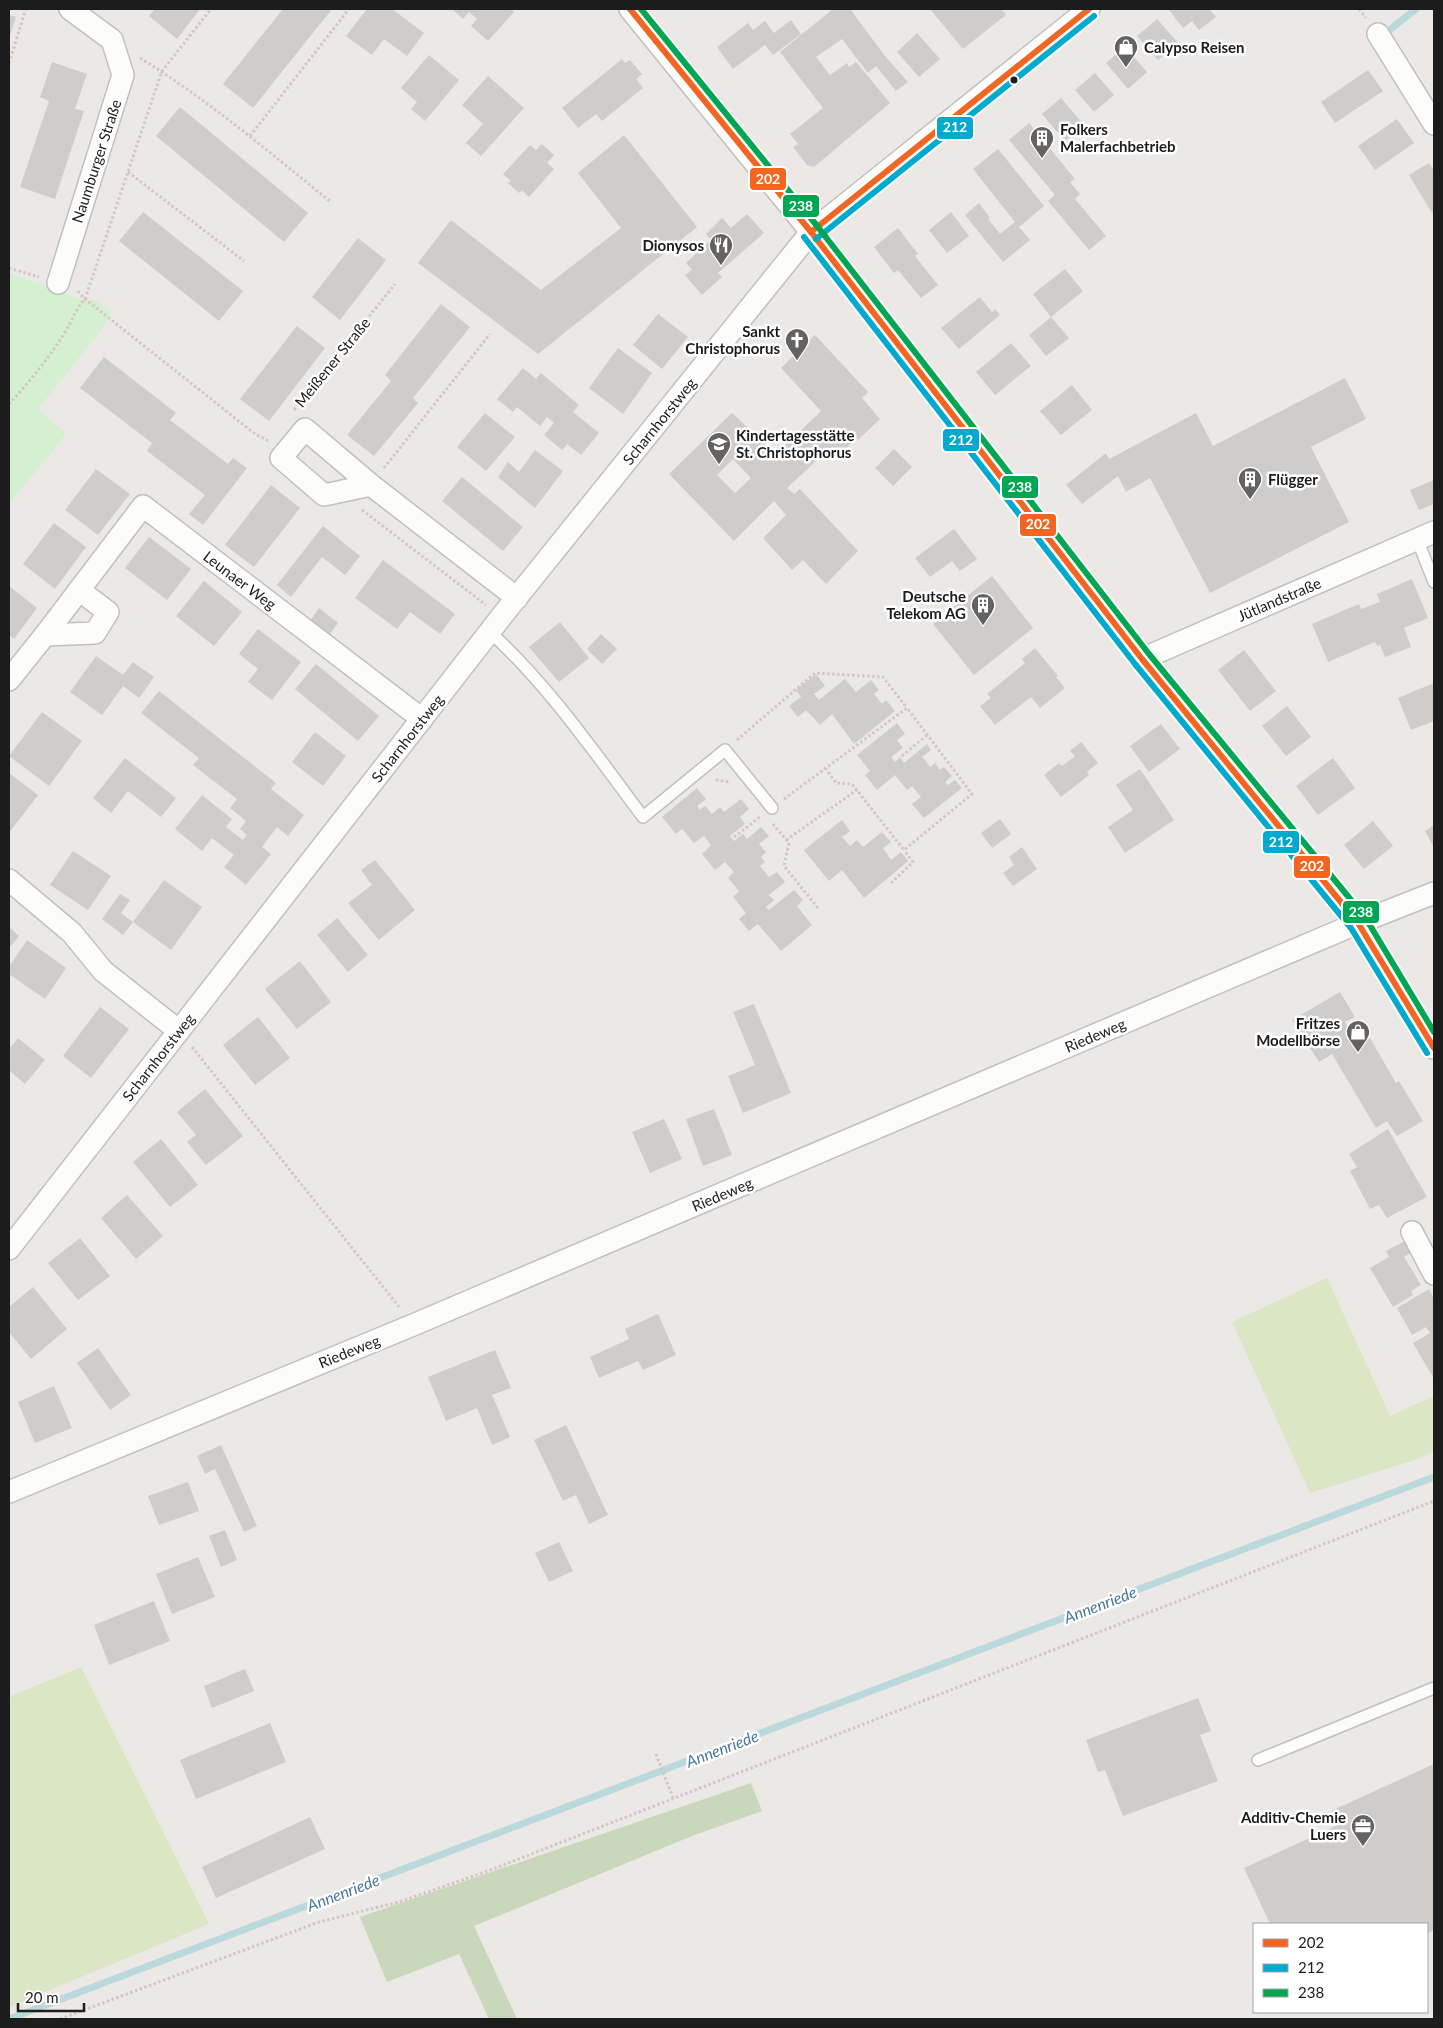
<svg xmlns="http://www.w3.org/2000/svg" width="1443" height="2028" font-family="Lato,sans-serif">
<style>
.grass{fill:#dbe6c5}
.forest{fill:#c9d8bb}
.park{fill:#d4f0d1}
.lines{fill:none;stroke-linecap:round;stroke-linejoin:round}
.stream{stroke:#bad9dd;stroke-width:7}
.building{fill:#cfccca;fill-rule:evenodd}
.service-casing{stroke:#c2c0bf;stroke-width:14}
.minor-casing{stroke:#c2c0bf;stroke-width:24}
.path{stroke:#d5c6c6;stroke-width:3;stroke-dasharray:2.5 2.5;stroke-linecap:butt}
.service{stroke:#fcfcfb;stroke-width:11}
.minor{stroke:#fcfcfb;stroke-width:21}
.bus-1-casing{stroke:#fff;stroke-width:10}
.bus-2-casing{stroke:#fff;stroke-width:10}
.bus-3-casing{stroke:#fff;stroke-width:10}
.bus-1{stroke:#f26522;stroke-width:6}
.bus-2{stroke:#00a9ce;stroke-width:6}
.bus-3{stroke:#00a651;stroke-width:6}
.bus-dot{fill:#1c1c1c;stroke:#fff;stroke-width:2}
.labels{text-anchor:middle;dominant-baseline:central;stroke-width:5;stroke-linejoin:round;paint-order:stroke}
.poi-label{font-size:15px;font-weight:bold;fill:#1c1c1c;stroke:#fff;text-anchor:end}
.street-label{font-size:15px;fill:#1c1c1c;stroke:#fff}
.water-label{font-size:16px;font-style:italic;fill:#487898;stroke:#fff}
.line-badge{stroke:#fff;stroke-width:2}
.badge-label{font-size:14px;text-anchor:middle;font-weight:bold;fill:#fff}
</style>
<rect width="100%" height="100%" fill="#ebe8e5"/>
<g class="grass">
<polygon points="1327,1278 1390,1416 1434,1396 1434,1451 1418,1459 1310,1493 1232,1322"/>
<polygon points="81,1667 209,1924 9,2007 9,1697"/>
</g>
<polygon class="forest" points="751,1783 762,1811 692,1836 474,1926 517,2019 489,2019 459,1954 387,1982 360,1917"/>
<polygon class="park" points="9,273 89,302 92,298 111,311 104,326 38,409 66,434 9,504"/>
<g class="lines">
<g class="stream">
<polyline points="1388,31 1416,9"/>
<polyline points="9,2019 1434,1477"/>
</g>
</g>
<g class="building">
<polygon points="155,9 200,9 177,39 149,16"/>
<polygon points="283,9 332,9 253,108 223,84"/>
<polygon points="367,9 392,9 424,33 407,56 384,39 372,55 346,36"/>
<polygon points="452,9 510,9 514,12 488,41 471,26 477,19 469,12 463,19"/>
<polygon points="833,9 850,9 885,56 908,82 896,91 876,66 868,73 842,39 816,57 830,75 847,63 849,67 856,62 890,103 814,167 807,165 793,147 798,144 790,134 823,108 780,52"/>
<polygon points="930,9 1001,9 1006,15 963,49"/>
<polygon points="1171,9 1209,9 1216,17 1199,30 1192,21 1183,28 1169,10"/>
<polygon points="9,15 16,17 9,39"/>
<polygon points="1157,19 1178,43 1158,60 1137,36"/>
<polygon points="791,20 801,34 773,55 765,45 733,69 717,47 748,23 753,30 765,21 774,33"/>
<polygon points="917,33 940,59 919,77 897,52"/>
<polygon points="1125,47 1147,72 1128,89 1106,63"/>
<polygon points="429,55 459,80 425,121 411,109 417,102 401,88"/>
<polygon points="622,59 625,63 630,60 642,74 636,79 643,88 602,121 596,114 578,128 562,108"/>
<polygon points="52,62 87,74 75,109 84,111 55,199 20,187 49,101 40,97"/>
<polygon points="1368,70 1383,91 1335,123 1321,102"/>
<polygon points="1095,73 1114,95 1094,112 1075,90"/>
<polygon points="488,76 524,108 481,156 466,143 483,124 462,105"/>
<polygon points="1061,98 1084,125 1065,141 1042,114"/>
<polygon points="180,107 308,213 284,242 156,136"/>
<polygon points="1397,119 1414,143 1375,170 1358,146"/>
<polygon points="1029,123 1075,179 1070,182 1080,194 1075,199 1106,236 1089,250 1048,201 1055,195 1009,140"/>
<polygon points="624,135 697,227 538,354 418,263 451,220 541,290 621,228 578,173"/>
<polygon points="542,144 554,155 547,163 554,169 529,197 522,190 519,193 508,183 511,181 503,174 530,145 536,150"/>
<polygon points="998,149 1044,206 1019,227 1030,240 1003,262 965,215 979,203 990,218 988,219 1000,234 1015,222 973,169"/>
<polygon points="1429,163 1434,171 1434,212 1432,213 1409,175"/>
<polygon points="143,212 243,291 219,321 119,241"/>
<polygon points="951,212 969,236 947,253 929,230"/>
<polygon points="747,214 764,233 718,273 722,277 702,295 685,275 692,270 686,263 711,240 706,234 722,218 731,228"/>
<polygon points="898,228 918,254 915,256 938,285 921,298 898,270 894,273 874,247"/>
<polygon points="358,238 386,260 340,320 312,297"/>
<polygon points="1065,269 1083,291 1051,317 1033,294"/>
<polygon points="980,297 992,312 995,309 1000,315 959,349 941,328"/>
<polygon points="441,304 470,327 413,398 418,403 374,456 347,435 391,381 385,375"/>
<polygon points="658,314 688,337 662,369 633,345"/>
<polygon points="1051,317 1069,338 1046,356 1029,335"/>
<polygon points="297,326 325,348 269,421 240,399"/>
<path d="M815 335 868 392 862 398 880 419 858 440 856 438 837 459 829 449 787 488 794 494 800 489 858 551 826 584 803 560 792 570 763 538 786 515 774 501 734 541 669 474 732 413 776 454 821 411 781 368ZM733 459 751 478 735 493 717 475Z"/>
<polygon points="1011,343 1031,366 995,395 976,372"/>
<polygon points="618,348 652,373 623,414 589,388"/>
<polygon points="104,357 176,413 170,420 228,464 233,458 247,468 203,525 189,514 205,495 147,451 152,443 80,388"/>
<polygon points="523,368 536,379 541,373 579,405 573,412 599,433 581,455 567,444 562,450 544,435 554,423 547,417 540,426 517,407 513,412 497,399"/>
<polygon points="1345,378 1366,419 1311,447 1349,522 1210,593 1150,478 1126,492 1118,476 1082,504 1066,485 1106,453 1109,459 1196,413 1213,446"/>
<polygon points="1072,385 1092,410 1061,435 1040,411"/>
<polygon points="485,413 515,437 486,471 457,447"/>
<polygon points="894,449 912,467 893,486 875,468"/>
<polygon points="535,450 563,471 535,508 498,477 508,462 519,472"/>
<polygon points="96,469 130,494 98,535 65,510"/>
<polygon points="462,477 523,527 503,551 442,501"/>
<polygon points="1434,480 1434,504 1419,510 1410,490"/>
<polygon points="271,485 300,508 254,567 225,545"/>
<polygon points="54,523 86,547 55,589 23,564"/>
<polygon points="323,526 360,556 345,575 322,557 291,597 277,585"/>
<polygon points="954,529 977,559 960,571 952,561 930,577 915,558"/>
<polygon points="149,537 191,569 167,600 125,568"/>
<polygon points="383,560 455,614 440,634 410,612 397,629 355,598"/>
<polygon points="992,576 1033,628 974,675 933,624"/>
<polygon points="1412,579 1428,618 1404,628 1411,647 1385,657 1380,645 1377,646 1375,642 1328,662 1312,624 1359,604 1361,609 1380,602 1377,594"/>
<polygon points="204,581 242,612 214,646 176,616"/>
<polygon points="9,586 37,608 14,639 9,635"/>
<polygon points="319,608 338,623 327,638 308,624"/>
<polygon points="560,622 589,658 559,682 529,647"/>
<polygon points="258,629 301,662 272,700 248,682 258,669 239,654"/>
<polygon points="601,634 617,649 602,664 587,649"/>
<polygon points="1035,648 1058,676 1056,677 1065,688 1040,708 1031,697 995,725 980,706 991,698 987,694 1025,663 1022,659"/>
<polygon points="1244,650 1276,691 1250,711 1218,670"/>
<polygon points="96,656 123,675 133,662 154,677 139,698 123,686 102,715 70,692"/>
<polygon points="316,664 379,716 358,741 295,689"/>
<polygon points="816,674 825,686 814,694 819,700 845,679 856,692 871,680 879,690 874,694 882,704 886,700 895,711 854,744 832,714 820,725 806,710 798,717 789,706 801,697 796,690"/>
<polygon points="1434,683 1434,721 1411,730 1398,698"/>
<polygon points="159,691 276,783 271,789 304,815 288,836 277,827 262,847 271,854 246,885 224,867 234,855 212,838 202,851 175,829 202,795 232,819 226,827 243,840 247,835 240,829 246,821 230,808 237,799 193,765 199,758 141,713"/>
<polygon points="1287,706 1311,737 1286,756 1262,726"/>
<polygon points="42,712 82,741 49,786 9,756"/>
<polygon points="897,723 905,734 897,740 903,748 891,757 895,762 900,757 904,763 927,744 931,750 922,757 925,760 930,767 935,763 940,770 944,767 952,776 945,782 948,785 955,780 962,788 924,818 912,804 921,797 912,786 907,790 895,775 877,790 865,775 870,771 857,755"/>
<polygon points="1161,724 1180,749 1149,772 1130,746"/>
<polygon points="315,732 346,756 323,786 292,762"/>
<polygon points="1081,742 1098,763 1087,772 1089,775 1061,797 1044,775 1059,763 1062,766 1075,756 1070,751"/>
<polygon points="125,758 176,798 161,817 128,791 111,813 93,798"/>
<polygon points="1333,758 1355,788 1318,815 1296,786"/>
<polygon points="1140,769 1174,820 1125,853 1108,827 1133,810 1116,785"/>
<polygon points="9,773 38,795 9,833"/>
<polygon points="697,788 706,799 697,806 700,810 705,806 712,814 720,807 724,812 741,799 749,809 740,817 745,824 730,836 734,841 743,834 747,839 761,827 769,836 759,844 766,852 761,857 765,862 760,866 769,877 777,872 785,882 769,895 774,900 766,907 769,910 794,890 803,900 797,906 812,925 781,951 758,924 749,931 739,919 746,913 733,897 739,891 728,878 734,872 725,862 715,870 702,854 711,845 704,836 694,843 682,829 676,834 662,817"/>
<polygon points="1000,819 1011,834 992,848 981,833"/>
<polygon points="842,820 850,831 842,837 850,846 857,840 863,847 882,832 891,842 883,848 891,860 901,852 908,861 864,898 842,870 829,881 804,850"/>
<polygon points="1373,821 1393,846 1364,869 1344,845"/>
<polygon points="1434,825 1434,848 1425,831"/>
<polygon points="1022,847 1037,869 1013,886 1003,873 1014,865 1009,857"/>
<polygon points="73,851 111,876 88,910 50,885"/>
<polygon points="375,860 415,910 379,940 348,903 372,885 361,870"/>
<polygon points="164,880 202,907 171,950 133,922"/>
<polygon points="120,894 130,900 121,913 133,922 123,935 102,919"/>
<polygon points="337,918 368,955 348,972 317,935"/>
<polygon points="9,927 19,936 9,948"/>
<polygon points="27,940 66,968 45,999 9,974 9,967"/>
<polygon points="300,961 331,1002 297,1029 265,989"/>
<polygon points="1340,992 1355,1017 1345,1022 1356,1040 1367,1033 1396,1083 1399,1081 1423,1121 1397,1136 1387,1121 1376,1128 1332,1054 1319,1062 1292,1020"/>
<polygon points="754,1004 791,1093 743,1113 728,1076 755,1065 733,1012"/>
<polygon points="100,1007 129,1029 91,1078 63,1056"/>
<polygon points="258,1017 290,1058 255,1085 223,1045"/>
<polygon points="18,1038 45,1060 25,1084 9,1070 9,1049"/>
<polygon points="205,1089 243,1136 206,1165 187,1142 196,1135 177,1112"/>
<polygon points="714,1109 732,1155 703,1166 686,1119"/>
<polygon points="664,1119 682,1159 650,1173 632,1132"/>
<polygon points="1388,1129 1427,1197 1387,1218 1379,1205 1370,1209 1350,1171 1357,1167 1349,1154"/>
<polygon points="161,1139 198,1185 170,1207 133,1162"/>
<polygon points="127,1195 163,1236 136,1259 101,1218"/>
<polygon points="80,1238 110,1276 78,1300 48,1263"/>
<polygon points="1405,1241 1412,1252 1404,1257 1421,1285 1411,1291 1413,1295 1393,1307 1370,1268 1389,1257 1386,1251"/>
<polygon points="33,1287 67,1329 31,1359 9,1332 9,1307"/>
<polygon points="1429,1289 1434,1299 1434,1379 1413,1343 1430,1333 1426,1327 1412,1335 1397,1308"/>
<polygon points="658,1314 676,1355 643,1370 638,1361 599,1378 590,1357 629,1339 625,1329"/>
<polygon points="98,1348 131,1395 110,1410 77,1363"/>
<polygon points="495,1350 511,1388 492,1395 510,1437 492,1445 477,1408 446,1421 428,1377"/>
<polygon points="54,1386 72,1428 35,1443 18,1402"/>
<polygon points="566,1425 608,1515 589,1524 576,1495 563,1501 534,1440"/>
<polygon points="221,1445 257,1526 244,1532 215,1469 205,1474 197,1456"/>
<polygon points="188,1482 199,1511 159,1525 148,1496"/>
<polygon points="225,1530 237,1560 221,1567 209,1536"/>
<polygon points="559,1542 573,1571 549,1582 535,1553"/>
<polygon points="198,1557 215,1597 172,1614 156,1574"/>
<polygon points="154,1601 170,1641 109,1665 94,1625"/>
<polygon points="245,1669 254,1691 212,1708 204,1686"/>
<polygon points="1198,1698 1211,1731 1200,1735 1218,1781 1123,1816 1105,1770 1098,1772 1086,1740"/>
<polygon points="270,1723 286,1762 196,1799 180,1760"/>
<polygon points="1434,1764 1434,1930 1427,1934 1427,1924 1270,1924 1244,1868 1338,1825 1331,1811"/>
<polygon points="310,1817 325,1849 216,1898 202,1867"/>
</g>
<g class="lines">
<g class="service-casing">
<g id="service">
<polyline points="1417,539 1434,582"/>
<path d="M490 632C549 686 595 753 643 817L725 750 772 808"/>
<polyline points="1258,1760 1434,1688"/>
</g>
</g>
<g class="minor-casing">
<g id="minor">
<polyline points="630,9 811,232 1142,659 1358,923 1434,1048"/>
<polyline points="1378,34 1434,124"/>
<polyline points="58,283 123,75 112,40 70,9"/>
<polyline points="371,485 324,495 281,458 305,429 371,485 517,598"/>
<polyline points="45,635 95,633 108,612 79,590"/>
<polyline points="1142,659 1434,532"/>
<polyline points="9,680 45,635 143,506 422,719"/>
<polyline points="9,880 72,933 103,971 179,1031"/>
<polyline points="1412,1232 1434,1274"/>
<polyline points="9,1249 505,612 811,232 1089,9"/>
<polyline points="9,1492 413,1325 1358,923 1434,893"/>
</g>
</g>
<g class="path">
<polyline points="1359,9 1366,18"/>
<path d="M140 58C208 100 269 152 331 202"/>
<polyline points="9,63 26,9"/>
<polyline points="250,136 349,9"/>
<polyline points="128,172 244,261"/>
<polyline points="9,268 39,277"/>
<polyline points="78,291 85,299 255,434 269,441"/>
<path d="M9 404C29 382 49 358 65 332 73 320 74 311 85 299L162 71 211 9"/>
<polyline points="294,410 395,284"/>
<polyline points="384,468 490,334"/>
<polyline points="362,510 486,605"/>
<polyline points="737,740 815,673 883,677 907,708"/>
<polyline points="902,756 927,735"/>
<polyline points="716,780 729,782"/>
<polyline points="784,799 907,708 972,794 904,850 852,784 836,783 826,769"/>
<polyline points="773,824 789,843 784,866 818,908"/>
<polyline points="734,837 760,817"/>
<polyline points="786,840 857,790"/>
<polyline points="891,883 913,862 904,850"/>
<polyline points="192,1047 400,1308"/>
<polyline points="656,1754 673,1798"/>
<polyline points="60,2019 319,1922 399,1902 488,1871 1434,1501"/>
</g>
<use href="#service" class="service"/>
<use href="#minor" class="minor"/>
<g class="bus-1-casing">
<g id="bus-1">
<polyline points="630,9 811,232 1142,659 1358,923 1434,1048"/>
<polyline points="811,232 1089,9"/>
</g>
</g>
<g class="bus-2-casing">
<g id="bus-2">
<polyline points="804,237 1135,664 1351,928 1427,1053"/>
<polyline points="816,239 1094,16"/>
</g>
</g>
<g class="bus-3-casing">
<polyline id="bus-3" points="641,9 818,227 1149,654 1365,917 1434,1032"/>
</g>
<use href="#bus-1" class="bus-1"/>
<use href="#bus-2" class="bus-2"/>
<use href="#bus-3" class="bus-3"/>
</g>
<defs>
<g id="shop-pin" transform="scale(1.25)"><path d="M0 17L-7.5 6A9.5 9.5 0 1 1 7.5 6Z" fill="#646362" stroke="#fff"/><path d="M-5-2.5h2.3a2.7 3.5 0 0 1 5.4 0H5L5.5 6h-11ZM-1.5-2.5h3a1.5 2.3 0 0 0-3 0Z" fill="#fff"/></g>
<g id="building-pin" transform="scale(1.25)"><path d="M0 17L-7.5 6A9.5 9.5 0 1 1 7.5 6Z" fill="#646362" stroke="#fff"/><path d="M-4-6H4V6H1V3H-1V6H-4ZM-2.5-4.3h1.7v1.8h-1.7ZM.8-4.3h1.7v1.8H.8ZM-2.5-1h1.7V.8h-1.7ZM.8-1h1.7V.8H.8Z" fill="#fff"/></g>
<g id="restaurant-pin" transform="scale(1.25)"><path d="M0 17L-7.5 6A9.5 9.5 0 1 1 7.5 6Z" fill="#646362" stroke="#fff"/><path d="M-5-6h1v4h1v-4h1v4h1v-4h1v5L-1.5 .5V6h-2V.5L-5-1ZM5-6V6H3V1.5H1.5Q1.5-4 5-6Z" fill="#fff"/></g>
<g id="church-pin" transform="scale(1.25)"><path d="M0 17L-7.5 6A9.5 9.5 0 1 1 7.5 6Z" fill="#646362" stroke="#fff"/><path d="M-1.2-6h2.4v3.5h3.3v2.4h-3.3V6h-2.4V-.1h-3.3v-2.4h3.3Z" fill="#fff"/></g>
<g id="school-pin" transform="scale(1.25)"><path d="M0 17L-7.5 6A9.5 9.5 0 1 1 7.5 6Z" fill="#646362" stroke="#fff"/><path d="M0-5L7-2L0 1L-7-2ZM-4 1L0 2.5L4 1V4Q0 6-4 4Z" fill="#fff"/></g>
<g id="office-pin" transform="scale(1.25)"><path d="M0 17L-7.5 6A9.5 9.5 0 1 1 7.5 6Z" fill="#646362" stroke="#fff"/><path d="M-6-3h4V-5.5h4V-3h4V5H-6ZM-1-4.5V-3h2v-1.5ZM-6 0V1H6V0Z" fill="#fff"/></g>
</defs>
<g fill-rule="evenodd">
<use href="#shop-pin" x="1126" y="47"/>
<use href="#building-pin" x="1042" y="138"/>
<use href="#restaurant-pin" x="721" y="245"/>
<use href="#church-pin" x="797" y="340"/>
<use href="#school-pin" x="719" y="444"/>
<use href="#building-pin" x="1250" y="479"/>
<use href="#building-pin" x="983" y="605"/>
<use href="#shop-pin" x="1358" y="1032"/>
<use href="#office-pin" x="1363" y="1826"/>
</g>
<circle class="bus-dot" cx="1014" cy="80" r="4.5"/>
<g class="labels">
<g class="poi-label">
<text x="1144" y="47" text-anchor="start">Calypso Reisen</text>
<text x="1060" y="129" text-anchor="start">Folkers<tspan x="1060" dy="17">Malerfachbetrieb</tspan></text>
<text x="704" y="245">Dionysos</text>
<text x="780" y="331">Sankt<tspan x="780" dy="17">Christophorus</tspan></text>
<text x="736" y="435" text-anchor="start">Kindertagesstätte<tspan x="736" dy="17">St. Christophorus</tspan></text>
<text x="1268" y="479" text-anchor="start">Flügger</text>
<text x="966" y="596">Deutsche<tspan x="966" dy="17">Telekom AG</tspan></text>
<text x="1340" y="1023">Fritzes<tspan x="1340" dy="17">Modellbörse</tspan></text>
<text x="1346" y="1817">Additiv-Chemie<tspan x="1346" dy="17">Luers</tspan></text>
</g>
<g class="street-label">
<text transform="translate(96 161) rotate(-72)">Naumburger Straße</text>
<text transform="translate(332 362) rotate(-51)">Meißener Straße</text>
<text transform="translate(659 421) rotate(-51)">Scharnhorstweg</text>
<text transform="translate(240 580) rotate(37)">Leunaer Weg</text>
<text transform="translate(1279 599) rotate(-23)">Jütlandstraße</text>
<text transform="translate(407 738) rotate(-52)">Scharnhorstweg</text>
<text transform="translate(1095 1035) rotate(-23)">Riedeweg</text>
<text transform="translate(158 1057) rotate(-52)">Scharnhorstweg</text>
<text transform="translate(722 1194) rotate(-23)">Riedeweg</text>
<text transform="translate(349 1351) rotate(-22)">Riedeweg</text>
</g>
<g class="water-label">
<text transform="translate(1100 1604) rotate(-21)">Annenriede</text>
<text transform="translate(722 1748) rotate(-21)">Annenriede</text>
<text transform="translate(343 1892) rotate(-21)">Annenriede</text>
</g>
</g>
<g class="line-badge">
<rect x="936" y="116" width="38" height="24" rx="5" fill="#00a9ce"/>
<rect x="749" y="167" width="38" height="24" rx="5" fill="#f26522"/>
<rect x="782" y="194" width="38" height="24" rx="5" fill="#00a651"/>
<rect x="942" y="428" width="38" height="24" rx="5" fill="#00a9ce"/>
<rect x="1001" y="475" width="38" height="24" rx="5" fill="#00a651"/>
<rect x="1019" y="513" width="38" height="24" rx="5" fill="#f26522"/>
<rect x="1262" y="830" width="38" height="24" rx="5" fill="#00a9ce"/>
<rect x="1293" y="855" width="38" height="24" rx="5" fill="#f26522"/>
<rect x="1342" y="900" width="38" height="24" rx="5" fill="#00a651"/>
</g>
<g class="badge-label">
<text x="955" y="132">212</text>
<text x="768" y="184">202</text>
<text x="801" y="211">238</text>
<text x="961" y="445">212</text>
<text x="1020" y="492">238</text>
<text x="1038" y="529">202</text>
<text x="1281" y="847">212</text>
<text x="1312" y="871">202</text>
<text x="1361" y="917">238</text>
</g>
<rect width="1443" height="2028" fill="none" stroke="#1c1c1c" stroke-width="20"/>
<rect x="1253" y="1923" width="175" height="90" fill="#ffffff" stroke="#a4a4a4"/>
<rect x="1263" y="1939" width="25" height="8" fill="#f26522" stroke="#a4a4a4"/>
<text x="1298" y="1948" font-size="15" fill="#1c1c1c">202</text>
<rect x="1263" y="1964" width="25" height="8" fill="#00a9ce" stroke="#a4a4a4"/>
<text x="1298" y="1973" font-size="15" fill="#1c1c1c">212</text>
<rect x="1263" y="1989" width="25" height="8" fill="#00a651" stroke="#a4a4a4"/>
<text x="1298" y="1998" font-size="15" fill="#1c1c1c">238</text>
<path d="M18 2003v8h66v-8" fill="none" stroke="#1c1c1c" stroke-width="2.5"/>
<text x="25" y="2003" font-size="15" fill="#1c1c1c" stroke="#ffffff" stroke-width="4" paint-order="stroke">20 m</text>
</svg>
